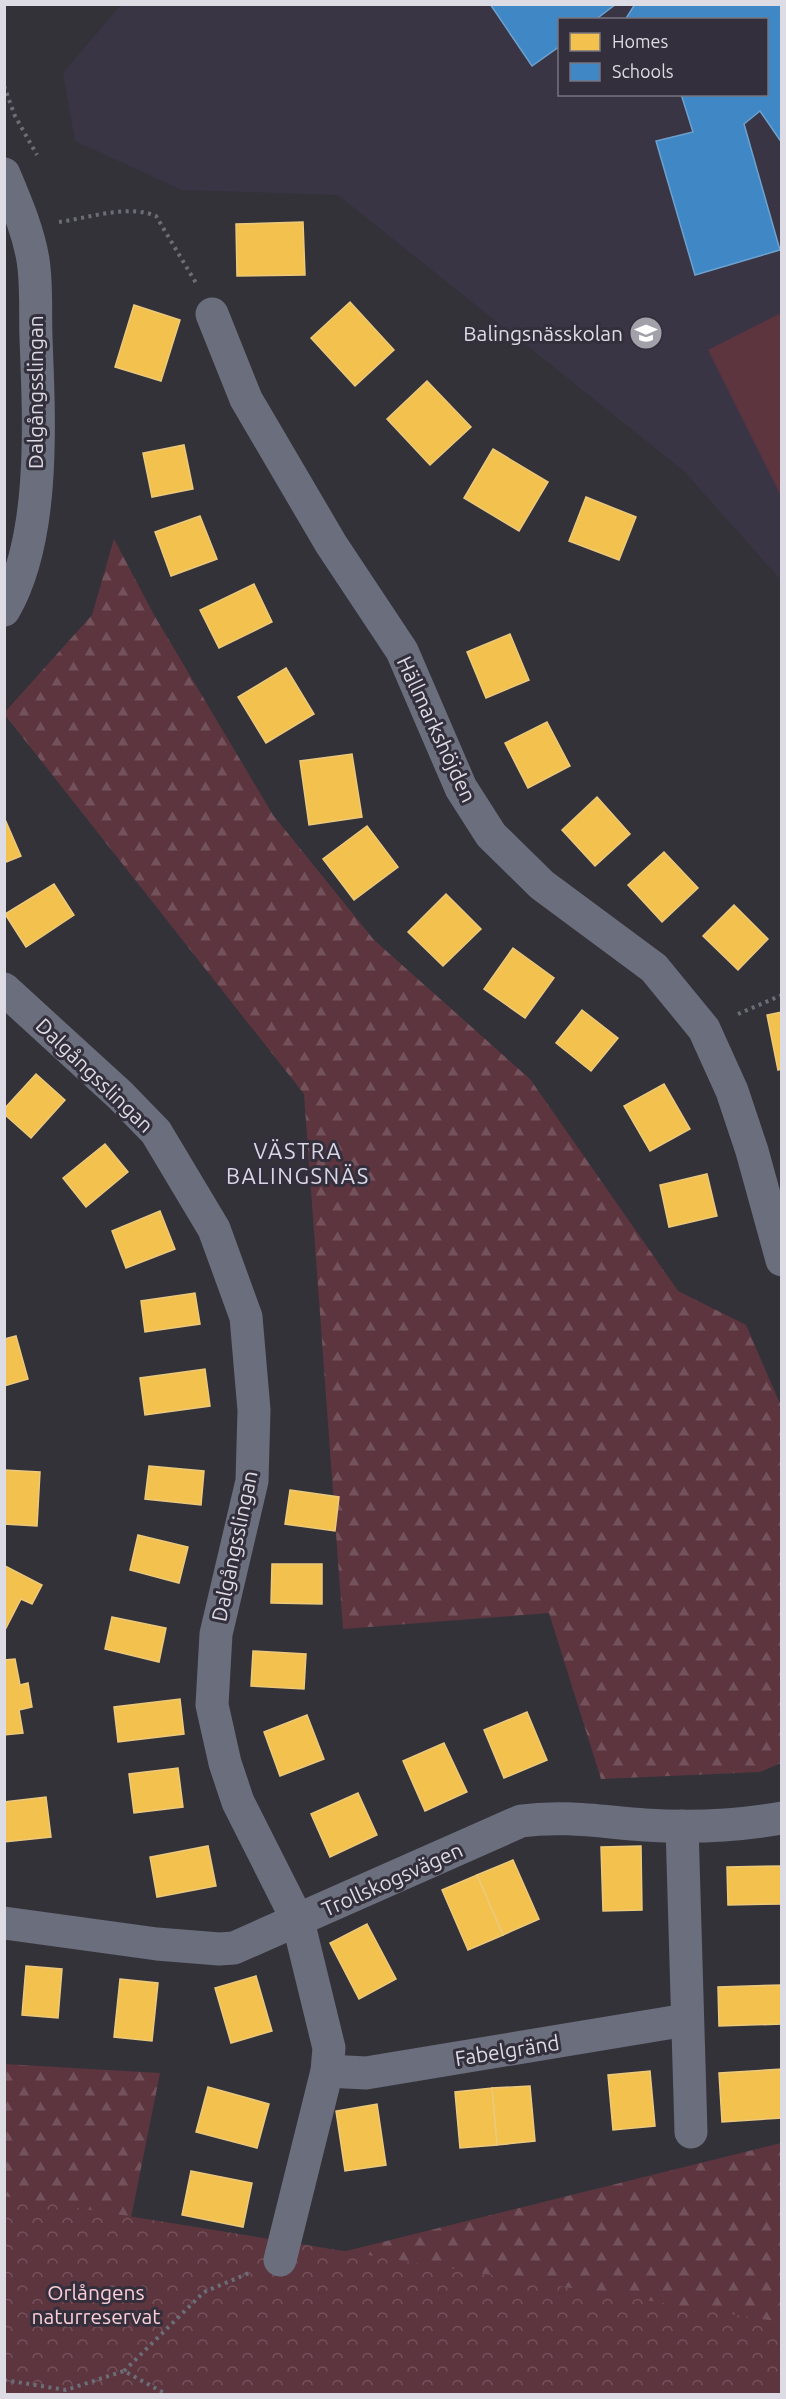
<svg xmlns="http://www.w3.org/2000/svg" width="786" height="2399" font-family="Ubuntu,sans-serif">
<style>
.built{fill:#393545;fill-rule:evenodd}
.forest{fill:url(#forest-firs)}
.park{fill:url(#park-crowns)}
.pitch{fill:#5d353f}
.homes{fill:#f2c14e;stroke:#ecc97b;stroke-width:1.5}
.schools{fill:#3f88c5;stroke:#6ea1ce;stroke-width:1.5}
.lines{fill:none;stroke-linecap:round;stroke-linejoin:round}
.path{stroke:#6b6e77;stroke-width:4;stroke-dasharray:3 4.5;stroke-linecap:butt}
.minor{stroke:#6a6e7d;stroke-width:33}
.labels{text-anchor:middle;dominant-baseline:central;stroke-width:6;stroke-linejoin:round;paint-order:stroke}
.poi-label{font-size:21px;fill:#dddbe3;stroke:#332f3c;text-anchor:end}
.street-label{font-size:21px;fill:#dddbe3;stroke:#332f3c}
.park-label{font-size:21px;fill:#fdced7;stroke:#332f3c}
.neighbourhood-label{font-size:22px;letter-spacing:1.5px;fill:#dad6e6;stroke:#332f3c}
</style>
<defs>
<pattern id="forest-firs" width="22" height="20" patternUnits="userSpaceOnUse" patternTransform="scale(1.5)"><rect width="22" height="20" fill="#5d353f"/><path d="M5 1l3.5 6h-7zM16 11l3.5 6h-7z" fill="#74525b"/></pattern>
<pattern id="park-crowns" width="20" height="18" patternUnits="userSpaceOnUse" patternTransform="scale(1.5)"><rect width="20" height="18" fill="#5d353f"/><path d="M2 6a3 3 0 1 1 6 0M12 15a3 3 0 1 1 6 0" fill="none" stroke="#74525b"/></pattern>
</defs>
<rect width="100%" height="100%" fill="#343239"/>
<path class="built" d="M121 5H781V580L684 471 338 195 182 190 75 141 63 73ZM560 20H766V94H560Z"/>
<g class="forest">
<polygon points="114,539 154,615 273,815 374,940 530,1079 678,1291 746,1325 781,1406 781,1763 760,1772 601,1779 549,1613 343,1629 304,1094 5,715 5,712 92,615"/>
<polygon points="4,2064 160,2073 128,2233 258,2273 781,2143 781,2394 5,2394"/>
</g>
<polygon class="park" points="4,2196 781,2322 781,2394 5,2394"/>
<polygon class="pitch" points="781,313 781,496 708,350"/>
<g class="homes">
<polygon points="303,222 305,275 237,276 236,224"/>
<polygon points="350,302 394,350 355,386 311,338"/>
<polygon points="134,305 180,320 161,381 115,367"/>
<polygon points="427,381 471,427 430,465 387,419"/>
<polygon points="184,445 193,489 152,497 143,453"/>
<polygon points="493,449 548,482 519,531 464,498"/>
<polygon points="586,497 636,517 619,560 569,541"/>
<polygon points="200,516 217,559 171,576 155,532"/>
<polygon points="254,584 272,622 219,648 200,610"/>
<polygon points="510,634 529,680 486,698 467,652"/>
<polygon points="286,668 314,714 266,743 238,697"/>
<polygon points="547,722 570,766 528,788 505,743"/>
<polygon points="352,754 362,817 309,825 300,761"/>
<polygon points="597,797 630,834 595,866 562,830"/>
<polygon points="4,817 21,856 4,863"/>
<polygon points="367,826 398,867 354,900 323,859"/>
<polygon points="664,852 698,888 662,922 628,885"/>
<polygon points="54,884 74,915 26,947 5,914"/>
<polygon points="446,894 481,929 443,966 408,932"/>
<polygon points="734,905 768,939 738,970 703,936"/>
<polygon points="513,948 554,978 525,1018 484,989"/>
<polygon points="582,1010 618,1038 591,1071 556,1043"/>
<polygon points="782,1012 782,1069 778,1070 767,1015"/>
<polygon points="36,1074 65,1100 31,1138 4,1114 4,1109"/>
<polygon points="664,1084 690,1129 650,1151 624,1106"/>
<polygon points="105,1144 128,1172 86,1207 63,1178"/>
<polygon points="707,1174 717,1216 669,1227 660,1185"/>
<polygon points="160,1211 175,1249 126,1268 112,1231"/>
<polygon points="195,1293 200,1324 145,1332 141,1301"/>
<polygon points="16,1336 28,1379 4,1386 4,1339"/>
<polygon points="205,1369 210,1406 145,1415 140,1378"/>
<polygon points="149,1466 204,1471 201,1505 145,1499"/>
<polygon points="4,1470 40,1472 37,1526 4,1524"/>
<polygon points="290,1490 339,1497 335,1531 285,1524"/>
<polygon points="138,1535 188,1547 179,1583 130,1570"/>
<polygon points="272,1564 322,1564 322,1604 271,1603"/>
<polygon points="5,1566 42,1585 32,1604 21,1599 4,1632"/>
<polygon points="112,1617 166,1628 159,1662 105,1649"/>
<polygon points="253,1651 306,1654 304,1689 251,1686"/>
<polygon points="15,1659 20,1685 28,1683 32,1707 19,1710 23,1733 4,1735 4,1660"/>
<polygon points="180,1699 184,1734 118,1742 114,1707"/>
<polygon points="527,1712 547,1760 504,1778 484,1730"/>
<polygon points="307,1715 324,1759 280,1776 264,1732"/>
<polygon points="444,1743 467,1792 425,1811 403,1761"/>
<polygon points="178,1768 183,1807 134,1813 129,1774"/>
<polygon points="358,1793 377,1835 330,1857 311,1814"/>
<polygon points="46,1797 51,1837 4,1842 4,1802"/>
<polygon points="208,1846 216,1886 157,1897 150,1857"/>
<polygon points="641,1846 642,1910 603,1911 601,1847"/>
<polygon points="513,1860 539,1919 503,1935 477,1875"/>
<polygon points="782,1866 782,1904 728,1905 727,1867"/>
<polygon points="477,1875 503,1935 468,1950 442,1890"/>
<polygon points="367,1924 396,1979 359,1999 330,1943"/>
<polygon points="26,1966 62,1969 58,2018 22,2015"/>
<polygon points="256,1976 272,2031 231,2043 215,1988"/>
<polygon points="120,1979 158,1983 152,2041 114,2037"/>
<polygon points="782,1985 782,2024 719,2026 718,1987"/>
<polygon points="782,2069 782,2118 722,2122 719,2073"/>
<polygon points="650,2071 655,2126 613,2130 608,2075"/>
<polygon points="530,2086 535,2141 497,2145 492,2088"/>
<polygon points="208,2087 269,2104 257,2148 196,2132"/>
<polygon points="492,2088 497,2145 460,2148 455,2092"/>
<polygon points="377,2104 386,2165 345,2171 336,2111"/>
<polygon points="191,2171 252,2183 243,2227 182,2215"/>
</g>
<g class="schools">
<polygon points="490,4 616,4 595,20 560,20 560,46 532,66"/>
<polygon points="635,4 782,4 782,143 760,111 744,124 780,250 695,275 656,141 693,132 681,94 766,94 766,20 625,20"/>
</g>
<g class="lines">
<g class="path">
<polyline points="4,86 15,116 37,155"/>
<path d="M59 222C88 218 129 204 156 216L196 283"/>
<polyline points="738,1014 782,995"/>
<polyline points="124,2371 204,2292 249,2273"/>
<polyline points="4,2380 66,2390 124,2371 166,2394"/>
</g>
<g class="minor">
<path d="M4 174C16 203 28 230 33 260 37 285 35 312 36 338 39 419 46 538 4 610"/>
<polyline points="212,314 246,399 331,544 402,651 461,788 491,835 542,885 654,968 704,1029 732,1091 752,1151 782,1260"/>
<polyline points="4,989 120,1095 156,1132 214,1229 246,1317 254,1410 252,1481 216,1634 212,1705 225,1763 238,1802 298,1921 329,2048 327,2071 280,2260"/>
<polyline points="682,1826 691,2132"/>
<path d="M4 1923 157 1944 219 1949 234 1948 521 1821C564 1815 602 1822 645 1825 691 1828 736 1826 782 1818"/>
<polyline points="327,2071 366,2073 686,2020"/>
</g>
</g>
<defs>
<g id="school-disc" transform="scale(1.725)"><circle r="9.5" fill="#a2a0a8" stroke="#332f3c"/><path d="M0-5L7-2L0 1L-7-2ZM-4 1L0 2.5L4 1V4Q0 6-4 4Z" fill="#fff"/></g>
</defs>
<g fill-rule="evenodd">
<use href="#school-disc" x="646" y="333"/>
</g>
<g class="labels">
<g class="poi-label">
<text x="623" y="333">Balingsnässkolan</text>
</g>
<g class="street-label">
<text transform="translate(35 392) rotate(-90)">Dalgångsslingan</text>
<text transform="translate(437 729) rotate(65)">Hällmarkshöjden</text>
<text transform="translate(95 1075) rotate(44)">Dalgångsslingan</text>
<text transform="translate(234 1546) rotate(-78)">Dalgångsslingan</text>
<text transform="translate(392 1879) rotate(-24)">Trollskogsvägen</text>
<text transform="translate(507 2050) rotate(-9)">Fabelgränd</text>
</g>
<g class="park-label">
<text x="96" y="2292">Orlångens<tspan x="96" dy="24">naturreservat</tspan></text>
</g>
<g class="neighbourhood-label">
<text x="298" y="1150">VÄSTRA<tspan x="298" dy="25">BALINGSNÄS</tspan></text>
</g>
</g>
<rect width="786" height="2399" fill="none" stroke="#dddbe3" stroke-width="12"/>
<rect x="558" y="18" width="210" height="78" fill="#332f3c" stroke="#77747f" stroke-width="1.5"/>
<rect x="570" y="33" width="30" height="18" fill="#f2c14e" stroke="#77747f" stroke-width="1.5"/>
<text x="612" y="48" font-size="18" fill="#dddbe3">Homes</text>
<rect x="570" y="63" width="30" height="18" fill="#3f88c5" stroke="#77747f" stroke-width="1.5"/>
<text x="612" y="78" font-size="18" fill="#dddbe3">Schools</text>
</svg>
